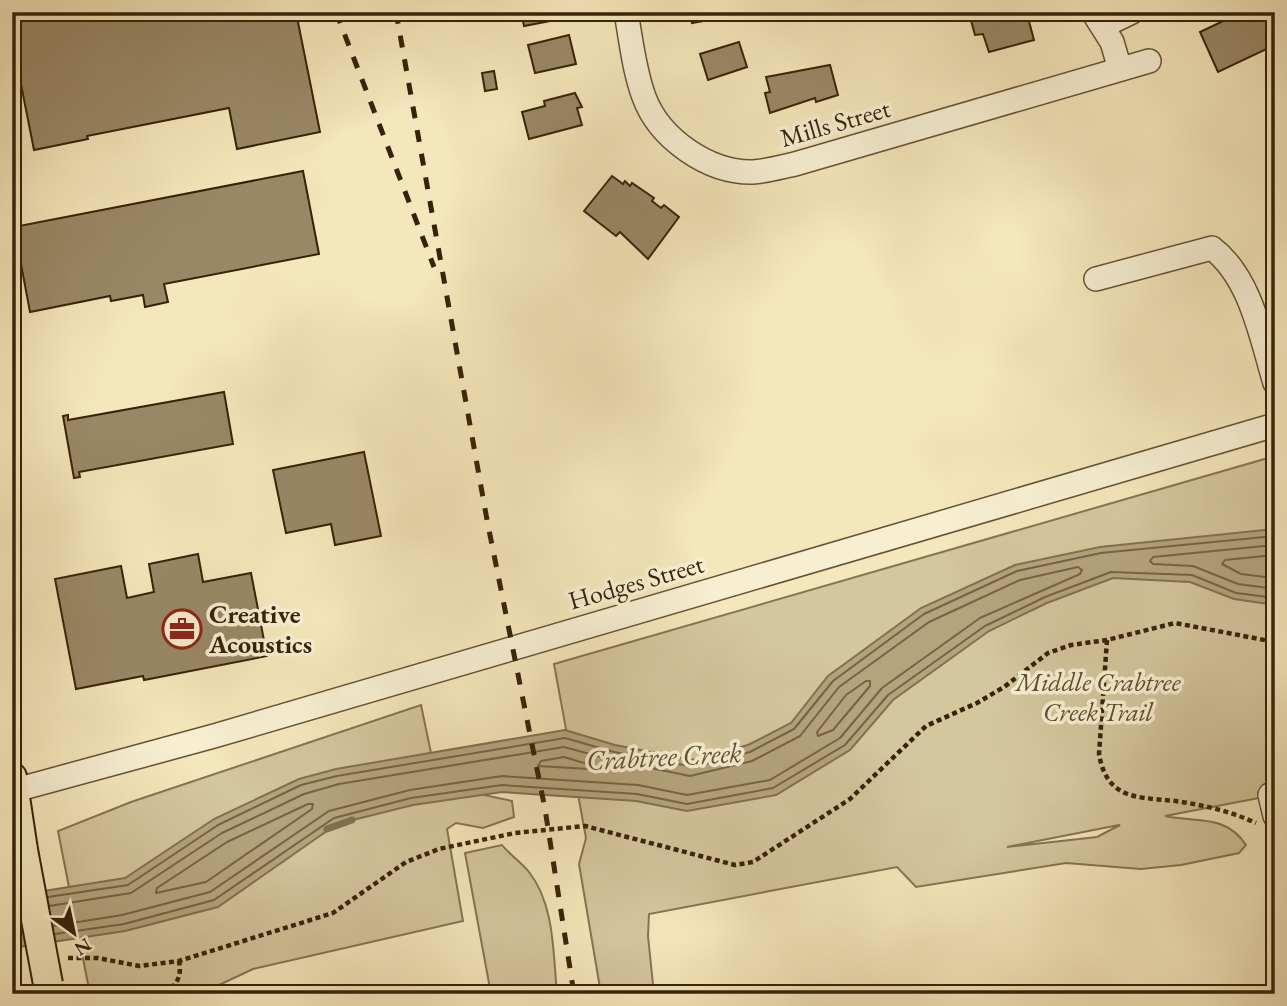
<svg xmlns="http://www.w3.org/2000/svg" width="1287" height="1006" font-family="'EB Garamond',serif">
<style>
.green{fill:#d4c69d;stroke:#867453;stroke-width:2;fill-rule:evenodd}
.water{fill:#b4a47e;stroke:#82704f;stroke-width:2}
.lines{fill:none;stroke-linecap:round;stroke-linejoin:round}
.shore{stroke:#766344;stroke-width:2}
.stream{stroke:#82704f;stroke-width:7}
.building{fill:#986;stroke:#372209;stroke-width:2}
.minor-casing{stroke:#665336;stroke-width:26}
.major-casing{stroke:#372209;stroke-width:32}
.path{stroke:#372209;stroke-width:4.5;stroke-dasharray:5 3.5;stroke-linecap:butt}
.minor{stroke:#f8efd3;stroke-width:23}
.major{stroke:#f4e7bb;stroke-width:28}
.rail{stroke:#372209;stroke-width:5;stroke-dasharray:12 12;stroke-linecap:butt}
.major-bridge-casing{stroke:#372209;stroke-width:32;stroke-linecap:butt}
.major-bridge{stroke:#f4e7bb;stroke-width:28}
.labels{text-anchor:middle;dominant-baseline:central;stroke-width:7;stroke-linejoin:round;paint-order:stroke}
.street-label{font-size:26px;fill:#372209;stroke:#f8efd3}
.poi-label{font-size:26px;font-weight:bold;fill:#372209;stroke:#f8efd3;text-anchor:start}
.park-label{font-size:26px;font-style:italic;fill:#5e4b2e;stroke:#f8efd3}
.water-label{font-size:28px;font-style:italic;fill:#635032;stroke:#f8efd3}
</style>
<rect width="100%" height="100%" fill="#f4e7bb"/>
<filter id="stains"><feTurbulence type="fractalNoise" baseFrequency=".00286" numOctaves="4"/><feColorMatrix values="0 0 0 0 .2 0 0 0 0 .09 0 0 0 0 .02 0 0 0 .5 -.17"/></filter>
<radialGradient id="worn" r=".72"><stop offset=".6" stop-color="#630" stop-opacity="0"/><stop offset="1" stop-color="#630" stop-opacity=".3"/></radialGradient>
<g class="green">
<path d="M1275 456V795L1165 816C1197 823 1226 814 1246 845L1239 853 1181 865 1141 869 1066 863 916 887 897 867 649 914 648 936 654 994H601L579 864 586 838 554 664ZM1120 825 1097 837 1007 847 1119 825Z"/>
<polygon points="421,705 440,796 470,792 512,801 514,817 483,828 456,823 447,829 463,921 253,969 200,994 90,994 58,831 131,802"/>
<path d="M502 845C510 855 521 862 529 872 555 905 553 954 557 994H491L465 853Z"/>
</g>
<polygon class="water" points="1275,529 1275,605 1234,599 1190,582 1113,578 1047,603 989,631 893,700 850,750 776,795 687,811 636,801 502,792 413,805 337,824 218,907 125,931 12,948 12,896 125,878 214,819 299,779 336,769 565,730 615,745 692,760 748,745 791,723 828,676 921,608 1015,565 1100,547"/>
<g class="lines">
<g class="shore">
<polyline points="1275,545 1153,557 1150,561 1153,564 1193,566 1238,584 1275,589"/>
<polyline points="1275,555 1225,560 1222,564 1241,574 1275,578"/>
<polygon points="866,681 870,681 870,686 833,730 818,736 817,732 846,695"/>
<polygon points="564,757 587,764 589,769 538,766 541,761"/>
<polygon points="308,804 313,804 312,809 206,882 156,893 157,888 227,842"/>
<polyline points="48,897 128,885 218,825 301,785 337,776 565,738 614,752 694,767 750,752 794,729 833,681 924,614 1017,571 1101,553 1275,536"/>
<polyline points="49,906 131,893 222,833 304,794 339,784 564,747 612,760 690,776 752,761 800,736 839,687 929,622 1020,580 1078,567 1082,570 1080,574 980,618 882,688 840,738 770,780 687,795 638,785 502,776 410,790 329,811 210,892 122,915 53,926"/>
<polyline points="55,934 124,924 214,900 334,818 411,798 502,785 637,794 687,804 773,788 845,745 888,695 985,626 1045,597 1111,572 1192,575 1236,593 1275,598"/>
</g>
<polyline class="stream" points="327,829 352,820"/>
</g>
<g class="building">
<polygon points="12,12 296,12 320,132 237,149 229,108 87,136 88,139 34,150 12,39"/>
<polygon points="507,12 560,12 561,19 524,26 522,16 508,19"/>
<polygon points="689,12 724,12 725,17 692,23"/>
<polygon points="1014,12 1015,17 1027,14 1034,40 989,52 983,34 975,35 969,13"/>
<polygon points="1242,12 1275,12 1275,45 1218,72 1200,32"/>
<polygon points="569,35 576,64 535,73 528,45"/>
<polygon points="739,42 747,67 708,80 700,54"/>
<polygon points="830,65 838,95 816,102 815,98 770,113 765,93 770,92 766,77"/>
<polygon points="494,71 497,89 485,91 482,73"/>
<polygon points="575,93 582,107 577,108 582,125 529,139 522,112 545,106 544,101"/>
<polygon points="303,171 319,254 164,284 168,302 145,307 143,295 111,301 110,296 30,312 14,227"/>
<polygon points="612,176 623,184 625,181 630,186 632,183 654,198 652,201 661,208 664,205 679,217 648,259 620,232 616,236 584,211"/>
<polygon points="224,392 233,444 79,472 80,477 74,478 63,416 68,415 68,420"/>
<polygon points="364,452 381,536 335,545 331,524 286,533 273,470"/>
<polygon points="198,554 203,582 251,573 267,656 144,680 143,676 76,689 55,579 121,566 127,598 154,592 149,564"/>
</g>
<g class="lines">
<g class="minor-casing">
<g id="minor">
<path d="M626 12C631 40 634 70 644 97 659 138 708 173 753 172 767 171 781 167 795 164L1149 61"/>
<polyline points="1093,12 1112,42 1120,69"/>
<polyline points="1103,26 1132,12"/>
<path d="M1096 279 1212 248C1251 278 1261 337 1275 383"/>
<polyline points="12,791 214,736 1275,425"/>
<polyline points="1270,795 1275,816"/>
</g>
</g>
<g class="major-casing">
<polyline id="major" points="12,777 23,850"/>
</g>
<g class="path">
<path d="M1107 640 1099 754C1108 807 1148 795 1188 803 1212 807 1234 813 1256 823"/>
<polyline points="68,958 98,958 139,966 179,961 333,913 406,862 439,849 515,833 585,826 735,865 753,862 850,799 926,726 977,703 1004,687 1048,653 1071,645 1107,640 1175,623 1275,642"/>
<path d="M165 994C177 984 182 977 179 961"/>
</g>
<use href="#minor" class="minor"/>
<use href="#major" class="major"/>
<g class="rail">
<polyline points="336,12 434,267"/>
<polyline points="396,12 487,520 545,809 574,994"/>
</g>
<g class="major-bridge-casing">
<polyline id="major-bridge" points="23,850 48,984"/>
</g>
<use href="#major-bridge" class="major-bridge"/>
</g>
<defs>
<g id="office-ring" transform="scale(2.0125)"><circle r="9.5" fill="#f8efd3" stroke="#8f2418" stroke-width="1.5"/><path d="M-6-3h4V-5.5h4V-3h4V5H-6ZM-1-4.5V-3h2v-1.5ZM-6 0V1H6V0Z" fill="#8f2418"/></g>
</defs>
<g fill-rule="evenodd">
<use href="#office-ring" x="182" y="629"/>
</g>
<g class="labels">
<g class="street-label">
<text transform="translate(835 123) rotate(-16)">Mills Street</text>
<text transform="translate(636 582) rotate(-16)">Hodges Street</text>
</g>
<g class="poi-label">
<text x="209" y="614">Creative<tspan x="209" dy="30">Acoustics</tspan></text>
</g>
<g class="park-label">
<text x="1098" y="682">Middle Crabtree<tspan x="1098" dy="30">Creek Trail</tspan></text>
</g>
<g class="water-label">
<text transform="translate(664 756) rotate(-3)">Crabtree Creek</text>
</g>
</g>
<rect width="1287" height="1006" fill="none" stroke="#f4e7bb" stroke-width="42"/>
<rect x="14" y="14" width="1259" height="978" fill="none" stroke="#372209" stroke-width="3.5"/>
<rect x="21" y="21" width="1245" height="964" fill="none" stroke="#372209" stroke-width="2"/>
<g transform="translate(74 933) rotate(147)" stroke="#f8efd3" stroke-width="5" paint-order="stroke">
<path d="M0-5L12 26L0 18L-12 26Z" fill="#372209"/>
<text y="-10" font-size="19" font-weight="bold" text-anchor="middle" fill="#372209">N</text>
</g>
<rect width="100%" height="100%" filter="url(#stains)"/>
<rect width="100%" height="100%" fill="url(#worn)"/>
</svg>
